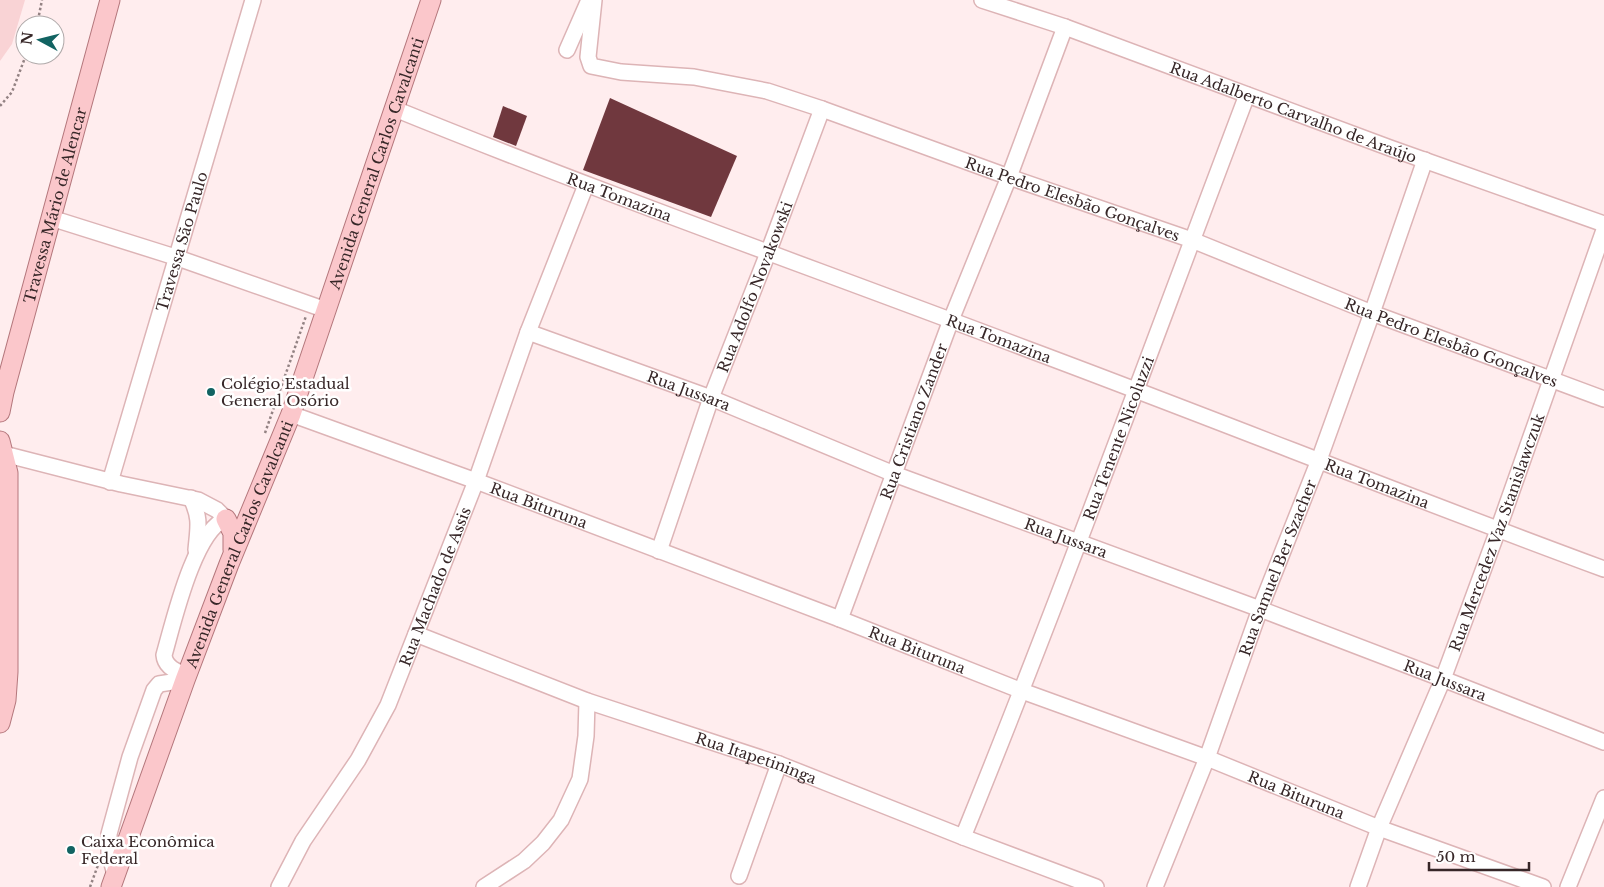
<svg xmlns="http://www.w3.org/2000/svg" width="1604" height="887" font-family="'Libre Baskerville',serif">
<style>
.green{fill:#f9d3d5}
.building{fill:#70383e}
.lines{fill:none;stroke-linecap:round;stroke-linejoin:round}
.minor-casing{stroke:#ddb4b6;stroke-width:18}
.major-casing{stroke:#b4777c;stroke-width:21}
.path{stroke:#938283;stroke-width:2.5;stroke-dasharray:2.5 2.5;stroke-linecap:butt}
.minor{stroke:#fff;stroke-width:15}
.major{stroke:#fbc7cb;stroke-width:19}
.poi-dot{fill:#126362;stroke:#fff;stroke-width:2}
.labels{text-anchor:middle;dominant-baseline:central;stroke-width:5;stroke-linejoin:round;paint-order:stroke}
.street-label{font-size:15px;fill:#372728;stroke:#fff}
.poi-label{font-size:15px;fill:#372728;stroke:#fff;text-anchor:start}
</style>
<rect width="100%" height="100%" fill="#ffedee"/>
<polygon class="green" points="0,0 25,0 12,44 0,61"/>
<g class="building">
<polygon points="610,98 737,156 711,217 583,170"/>
<polygon points="503,106 527,116 516,146 493,137"/>
</g>
<g class="lines">
<g class="minor-casing">
<g id="minor">
<path id="s1" d="M594 0 588 57 591 66 621 72 694 77 767 91 822 109 1009 177 1192 240 1372 313 1604 399"/>
<path id="s2" d="M982 0 1065 27 1390 148 1604 224"/>
<polyline points="567,50 589,0"/>
<path id="s3" d="M395 109C604 194 816 269 1027 349 1220 421 1411 498 1604 569"/>
<polyline points="51,218 175,257 326,310"/>
<path id="s4" d="M528 332 711 398 894 474 1260 609 1443 679 1604 742"/>
<path id="s5" d="M291 414 476 481 840 619 1022 691 1207 758 1379 828 1543 887"/>
<path d="M0 453 121 484 198 500 217 510 226 519C194 530 173 624 164 655 165 667 176 672 187 675"/>
<path id="s6" d="M110 482 253 0"/>
<path d="M191 498C201 519 198 527 196 550"/>
<path id="s7" d="M659 551 711 398 768 253 822 109"/>
<path id="s8" d="M840 619 951 320 1009 177 1065 27"/>
<path id="s9" d="M416 634 587 701 779 764 963 837 1096 887"/>
<path id="s10" d="M963 837C1063 591 1153 343 1247 95"/>
<polyline points="115,874 109,853 109,834 130,757 154,690 159,684 185,680"/>
<polyline points="739,876 779,764"/>
<path id="s11" d="M279 887 303 841 358 760 388 705 476 481 528 332 586 185"/>
<polyline points="484,887 524,861 543,843 561,820 580,779 586,736 587,701"/>
<path id="s12" d="M1155 887 1207 758 1260 609 1319 460 1372 313 1425 160"/>
<path id="s13" d="M1358 887 1379 828 1443 679 1498 530 1604 230"/>
<polyline points="1568,887 1604,798"/>
</g>
</g>
<g class="major-casing">
<g id="major">
<path id="s14" d="M0 412 4 392 110 0"/>
<polyline points="0,441 8,473 8,672 6,700 0,723"/>
<polyline points="226,519 233,533 233,550"/>
<path id="s15" d="M111 887 185 680 229 564 291 414 431 0"/>
</g>
</g>
<g class="path">
<polyline points="37,25 42,0"/>
<polyline points="0,106 12,92 26,55"/>
<polyline points="265,433 306,316"/>
<polyline points="90,887 98,865"/>
</g>
<use href="#minor" class="minor"/>
<use href="#major" class="major"/>
</g>
<g class="poi-dot">
<circle cx="211" cy="392" r="5"/>
<circle cx="71" cy="850" r="5"/>
</g>
<g class="labels">
<g class="street-label">
<text stroke="none"><textPath href="#s2" startOffset="331">Rua Adalberto Carvalho de Araújo</textPath></text>
<text stroke="none"><textPath href="#s15" startOffset="771">Avenida General Carlos Cavalcanti</textPath></text>
<text stroke="none"><textPath href="#s3" startOffset="241">Rua Tomazina</textPath></text>
<text stroke="none"><textPath href="#s1" startOffset="569">Rua Pedro Elesbão Gonçalves</textPath></text>
<text stroke="none"><textPath href="#s14" startOffset="214">Travessa Mário de Alencar</textPath></text>
<text stroke="none"><textPath href="#s6" startOffset="251">Travessa São Paulo</textPath></text>
<text stroke="none"><textPath href="#s7" startOffset="281">Rua Adolfo Novakowski</textPath></text>
<text stroke="none"><textPath href="#s3" startOffset="646">Rua Tomazina</textPath></text>
<text stroke="none"><textPath href="#s1" startOffset="974">Rua Pedro Elesbão Gonçalves</textPath></text>
<text stroke="none"><textPath href="#s4" startOffset="171">Rua Jussara</textPath></text>
<text stroke="none"><textPath href="#s8" startOffset="211">Rua Cristiano Zander</textPath></text>
<text stroke="none"><textPath href="#s10" startOffset="428">Rua Tenente Nicoluzzi</textPath></text>
<text stroke="none"><textPath href="#s3" startOffset="1051">Rua Tomazina</textPath></text>
<text stroke="none"><textPath href="#s5" startOffset="264">Rua Bituruna</textPath></text>
<text stroke="none"><textPath href="#s13" startOffset="381">Rua Mercedez Vaz Stanislawczuk</textPath></text>
<text stroke="none"><textPath href="#s4" startOffset="576">Rua Jussara</textPath></text>
<text stroke="none"><textPath href="#s15" startOffset="366">Avenida General Carlos Cavalcanti</textPath></text>
<text stroke="none"><textPath href="#s12" startOffset="342">Rua Samuel Ber Szacher</textPath></text>
<text stroke="none"><textPath href="#s11" startOffset="340">Rua Machado de Assis</textPath></text>
<text stroke="none"><textPath href="#s5" startOffset="669">Rua Bituruna</textPath></text>
<text stroke="none"><textPath href="#s4" startOffset="981">Rua Jussara</textPath></text>
<text stroke="none"><textPath href="#s9" startOffset="362">Rua Itapetininga</textPath></text>
<text stroke="none"><textPath href="#s5" startOffset="1075">Rua Bituruna</textPath></text>
</g>
<g class="poi-label">
<text x="221" y="383">Colégio Estadual<tspan x="221" dy="17">General Osório</tspan></text>
<text x="81" y="841">Caixa Econômica<tspan x="81" dy="17">Federal</tspan></text>
</g>
</g>
<g transform="translate(40 40) rotate(277)"><circle r="24" fill="#ffffff" stroke="#afa9a9"/>
<path d="M0-4L9 19L0 12L-9 19Z" fill="#126362"/>
<text y="-8" font-size="14" font-weight="bold" text-anchor="middle" fill="#372728">N</text>
</g>
<path d="M1429 862v8h100v-8" fill="none" stroke="#372728" stroke-width="2.5"/>
<text x="1436" y="862" font-size="15" fill="#372728" stroke="#ffffff" stroke-width="4" paint-order="stroke">50 m</text>
</svg>
